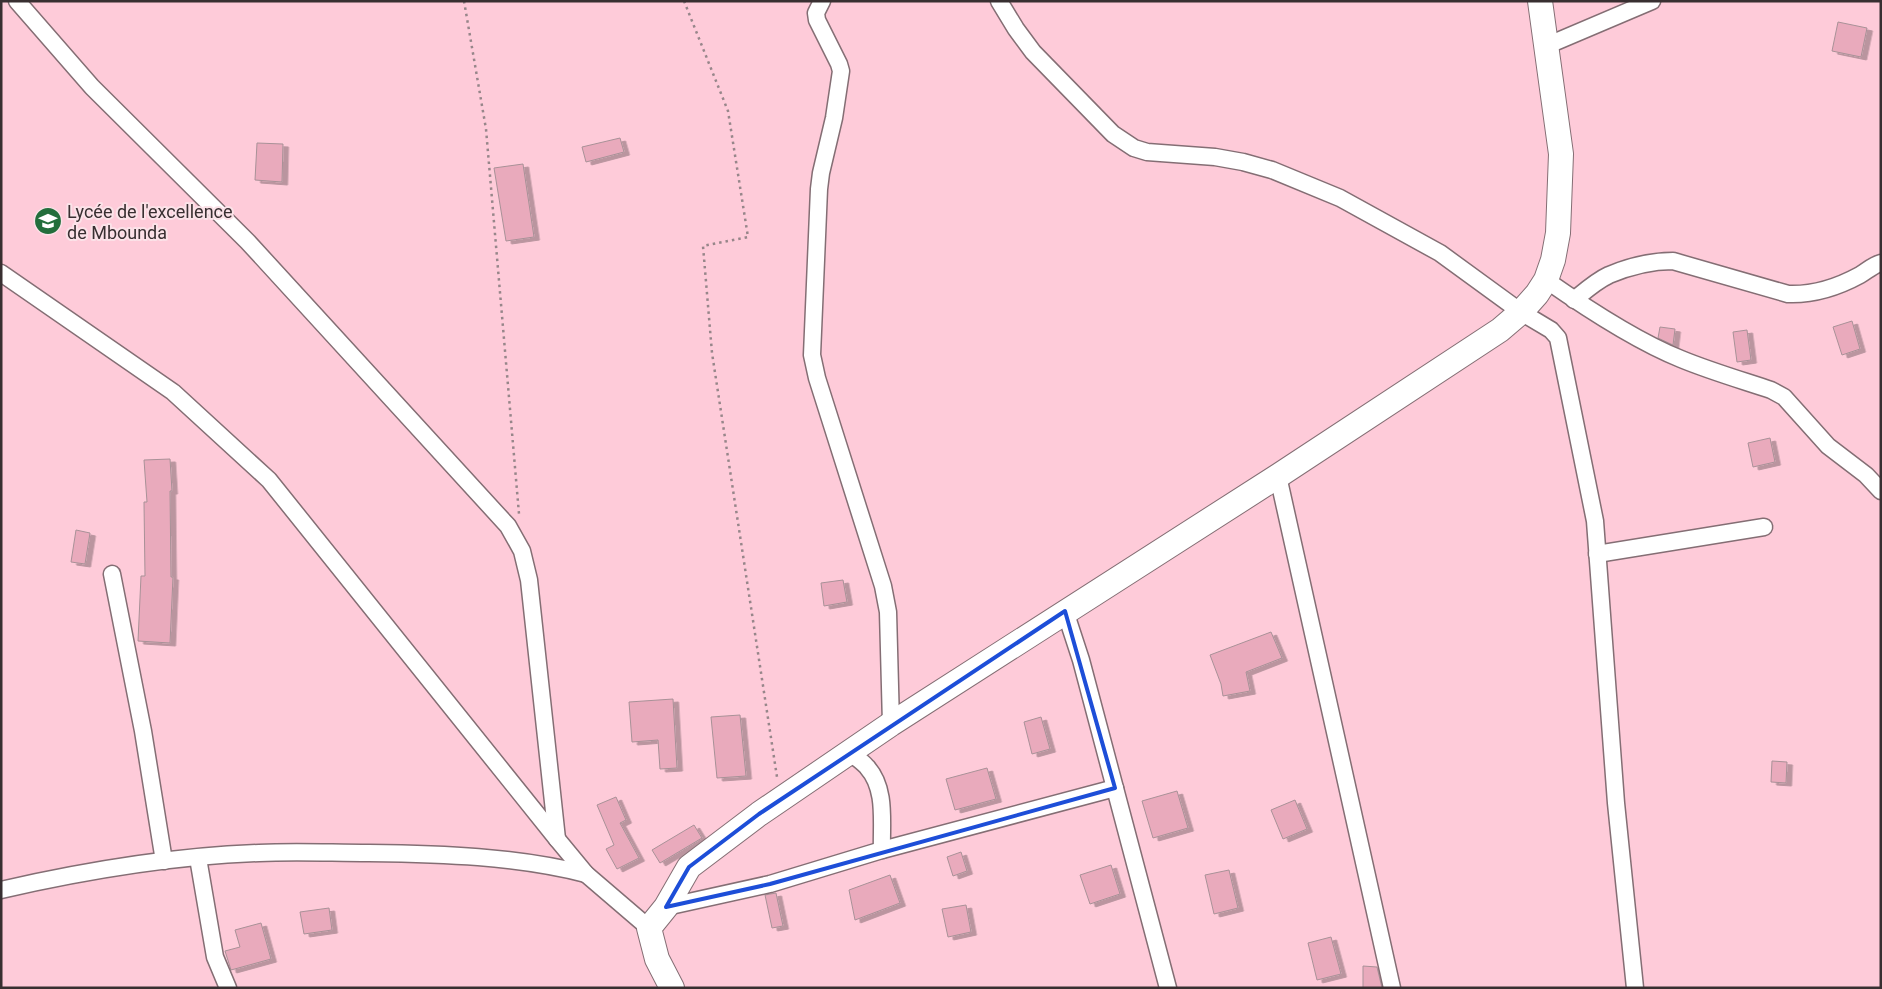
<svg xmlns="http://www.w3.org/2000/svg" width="1882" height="989" font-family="Roboto,sans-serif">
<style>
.grass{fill:#fecbd9}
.building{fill:#e9aabc;stroke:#a89197;filter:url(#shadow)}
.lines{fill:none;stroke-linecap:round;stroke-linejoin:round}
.street-casing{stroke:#846e74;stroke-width:19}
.secondary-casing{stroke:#846e74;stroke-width:26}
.path{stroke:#97868a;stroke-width:2.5;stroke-dasharray:2.5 4;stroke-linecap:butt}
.street{stroke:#fff;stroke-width:16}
.secondary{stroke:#fff;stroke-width:24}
.marked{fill:none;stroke:#1d4ed8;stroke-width:4;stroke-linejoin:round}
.labels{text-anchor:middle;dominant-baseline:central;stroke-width:4;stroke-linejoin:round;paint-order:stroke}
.poi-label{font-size:18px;fill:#382f31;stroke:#fbe2e8;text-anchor:start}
</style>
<defs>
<filter id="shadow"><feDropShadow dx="5.5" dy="3" stdDeviation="0" flood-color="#0004"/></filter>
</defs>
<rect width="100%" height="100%" fill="#fbe2e8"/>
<rect class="grass" x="1" y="1" width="1880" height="987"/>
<g class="building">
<polygon points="1838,22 1867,28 1861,57 1832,51"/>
<polygon points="620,138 624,152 586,162 582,147"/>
<polygon points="257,143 283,144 282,182 255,180"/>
<polygon points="523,164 534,237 506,241 494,168"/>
<polygon points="1852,321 1860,349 1842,355 1833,327"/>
<polygon points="1660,327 1675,329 1673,345 1658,338"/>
<polygon points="1747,330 1751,360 1737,362 1733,332"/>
<polygon points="1770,438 1775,462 1753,467 1748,443"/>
<polygon points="170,459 172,491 170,491 171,577 173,577 170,643 138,641 141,576 145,576 144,502 147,502 144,460"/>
<polygon points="76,530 90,533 85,564 71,562"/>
<polygon points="843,580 847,602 824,606 821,583"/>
<polygon points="1271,632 1282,658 1246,672 1250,691 1223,696 1221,684 1210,655"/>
<polygon points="673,699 677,768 660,769 658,740 632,742 629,702"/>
<polygon points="740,715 746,776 717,778 711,717"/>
<polygon points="1041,717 1050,749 1032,754 1024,722"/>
<polygon points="1772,761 1787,762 1786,783 1771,782"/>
<polygon points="987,768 996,799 955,810 946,779"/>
<polygon points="1177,791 1188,828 1153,838 1142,801"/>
<polygon points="616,797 626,820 620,823 639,858 617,869 606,849 614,845 597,805"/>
<polygon points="1295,800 1307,829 1283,839 1271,810"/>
<polygon points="694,825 702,838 660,863 652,850"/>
<polygon points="961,852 967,871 953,876 947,857"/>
<polygon points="1111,865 1120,894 1090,904 1080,875"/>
<polygon points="1229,870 1238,908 1214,914 1205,875"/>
<polygon points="890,875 900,903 855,920 849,890"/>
<polygon points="776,893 783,926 772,928 765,895"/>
<polygon points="966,905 971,932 948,937 942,909"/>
<polygon points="329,908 332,930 304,934 300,912"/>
<polygon points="261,923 271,959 231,970 225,951 240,947 235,930"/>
<polygon points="1331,937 1341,974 1317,980 1308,943"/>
<polygon points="1363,966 1377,967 1382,988 1363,988"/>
</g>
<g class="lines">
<g class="street-casing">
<g id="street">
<polyline points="17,1 92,87 248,242 508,526 522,551 529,580 557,839"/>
<polyline points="822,1 816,13 817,20 839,64 841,71 834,118 821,173 819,189 812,355 817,378 883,586 888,612 891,724"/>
<polyline points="999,1 1016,29 1033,52 1113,134 1134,148 1147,152 1215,157 1243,162 1272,170 1340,198 1440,253 1521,312 1551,330 1558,338 1595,521 1616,803 1635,988"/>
<polyline points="1546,46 1652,1"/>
<polyline points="1,273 173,392 269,480 557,839 586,874 649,928"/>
<path d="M1546 280C1586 308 1636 341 1681 359 1710 371 1741 380 1771 390L1784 397 1828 446 1866 475 1881 491"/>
<path d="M1574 300C1585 291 1596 281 1609 275 1628 267 1652 261 1673 261L1788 294C1813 295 1838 287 1860 275 1867 271 1873 265 1881 263"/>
<polyline points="1278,476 1392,988"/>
<polyline points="1597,554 1764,527"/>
<polyline points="112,574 143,731 164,861"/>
<polyline points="1065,611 1081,660 1168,988"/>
<path d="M849 752C855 757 862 761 867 767 887 789 881 823 882 850"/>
<polyline points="198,858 215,957 228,988"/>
<path d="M1 890C84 871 174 856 259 853 295 851 332 853 369 853 441 854 516 856 586 874"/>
<polyline points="666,907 770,884 882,850 1115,788"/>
</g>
</g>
<g class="secondary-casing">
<polyline id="secondary" points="672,988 657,959 649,928 666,907 689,867 759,814 891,724 1278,476 1500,330 1521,312 1537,294 1546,280 1553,260 1558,233 1561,154 1540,1"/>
</g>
<g class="path">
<polyline points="464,1 486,129 519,514"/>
<polyline points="684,1 728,111 748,237 703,246 712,353 777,777"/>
</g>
<use href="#street" class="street"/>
<use href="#secondary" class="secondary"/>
</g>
<path class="marked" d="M1065 611 1115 788 770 884 666 907 689 867 759 814Z"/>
<defs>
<g id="school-disc" transform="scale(1.4375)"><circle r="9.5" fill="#236e3c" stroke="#fbe2e8"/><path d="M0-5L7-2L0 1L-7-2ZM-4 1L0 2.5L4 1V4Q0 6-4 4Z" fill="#fff"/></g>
</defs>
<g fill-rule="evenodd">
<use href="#school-disc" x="48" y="221"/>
</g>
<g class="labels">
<g class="poi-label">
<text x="67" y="211">Lycée de l'excellence<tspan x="67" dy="21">de Mbounda</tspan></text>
</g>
</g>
<rect width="1882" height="989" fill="none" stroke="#382f31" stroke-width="5"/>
</svg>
